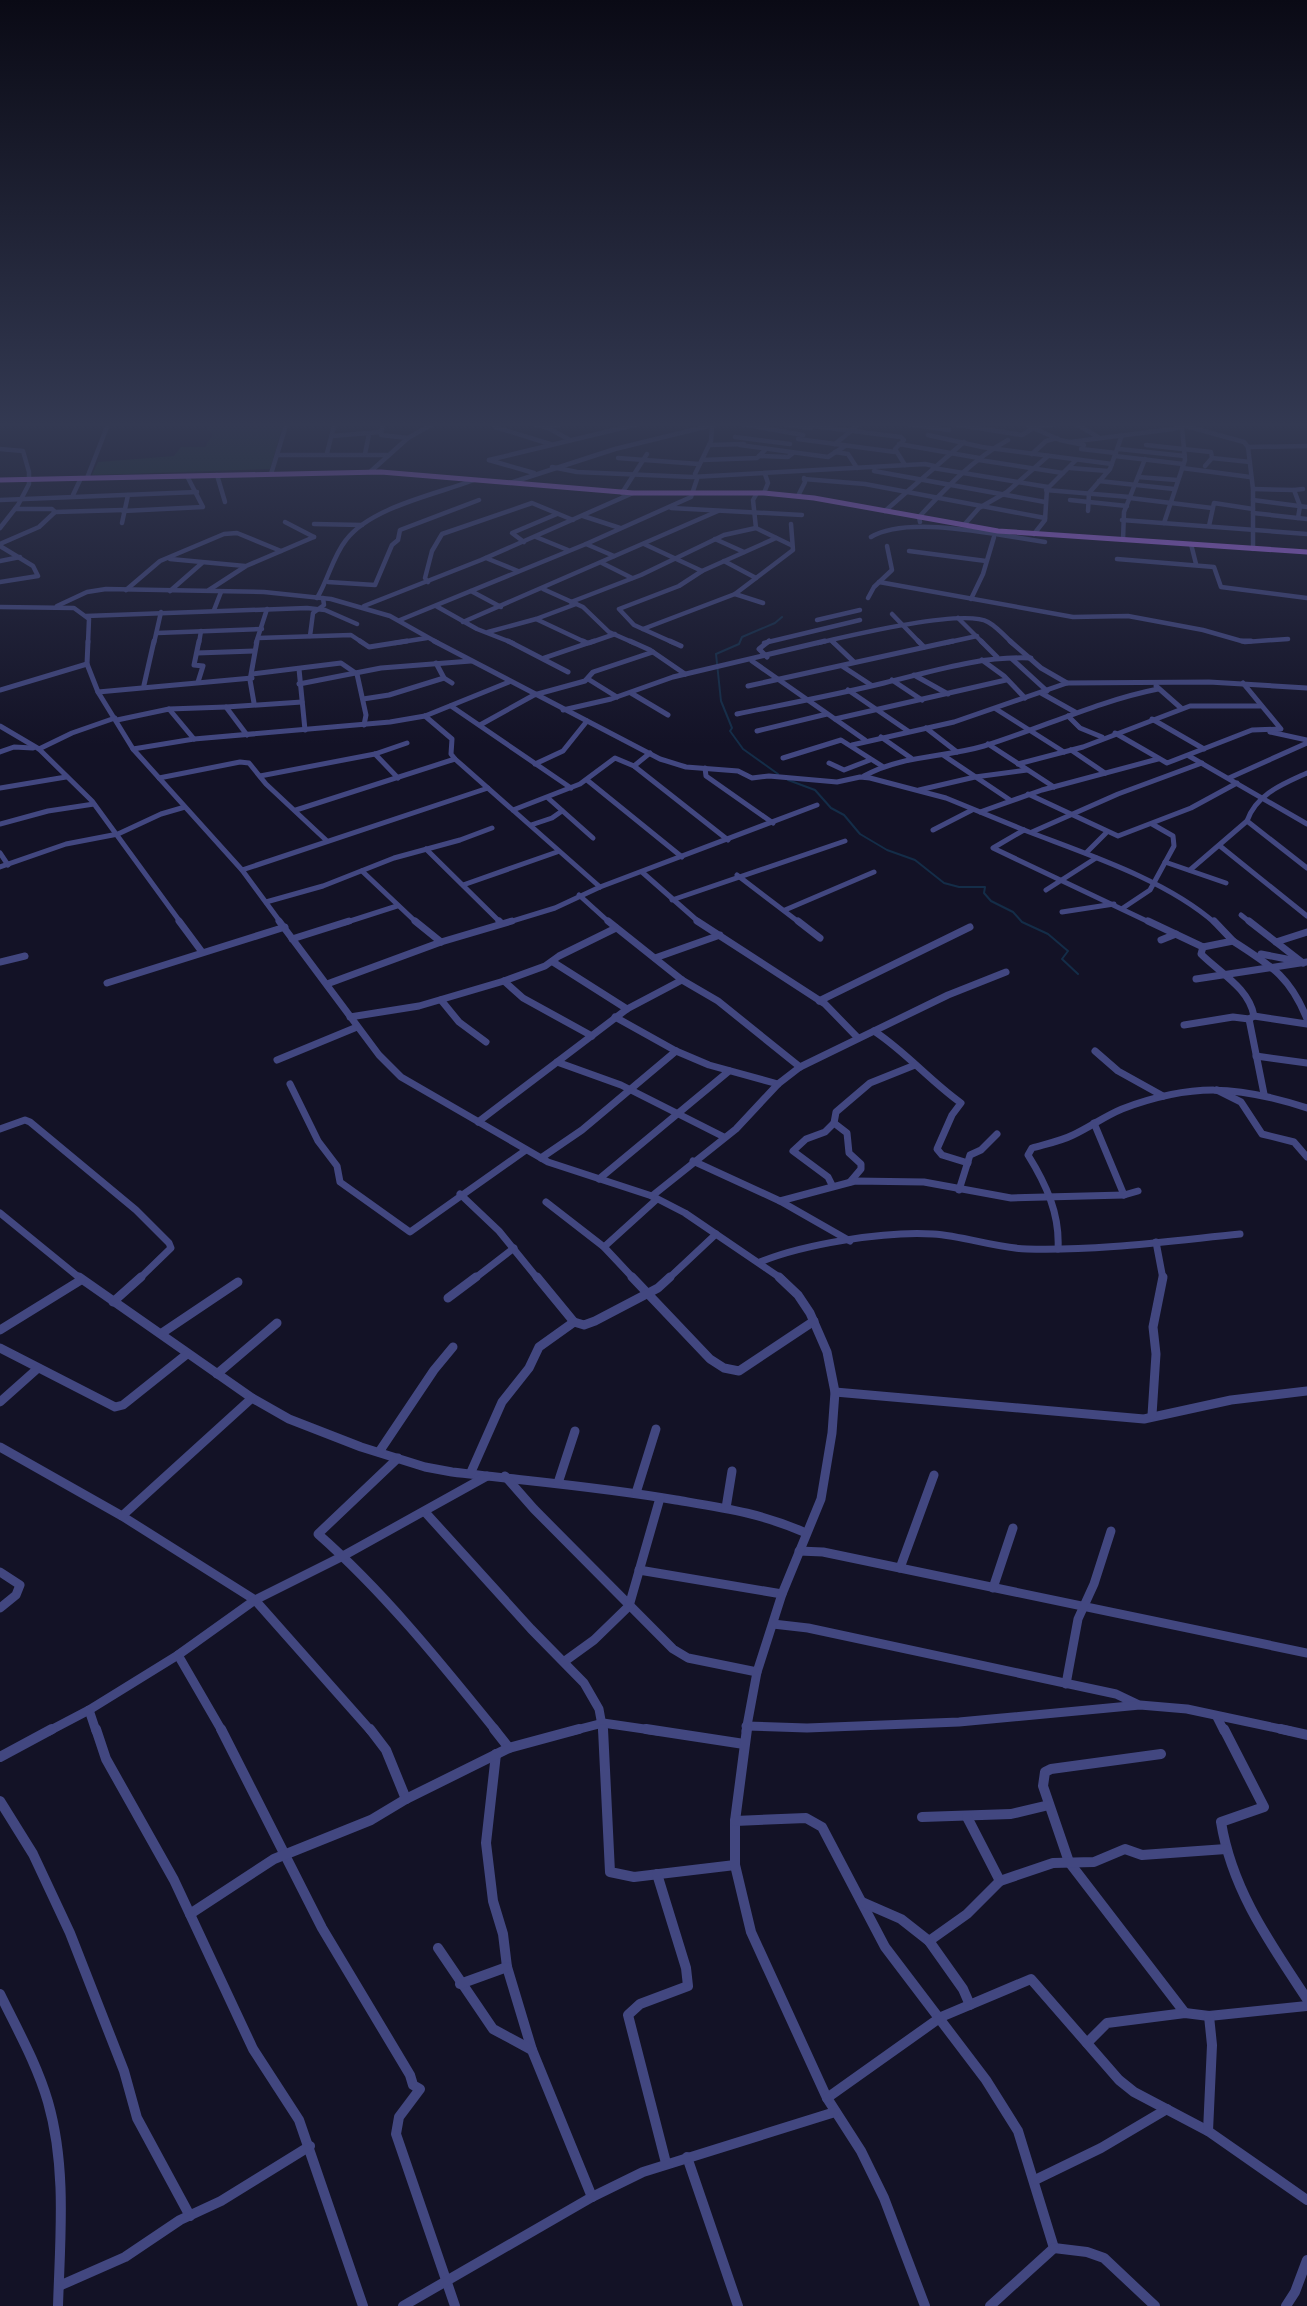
<svg xmlns="http://www.w3.org/2000/svg" width="1307" height="2306" font-family="'Sofia Sans Condensed',sans-serif">
<style>
.green{fill:#162f2b}
.lines{fill:none;stroke-linecap:round;stroke-linejoin:round}
.stream{stroke:#142d48;stroke-width:2}
.minor-far4{stroke:#424780;stroke-width:4.5}
.minor-far3{stroke:#424780;stroke-width:5}
.minor-far2{stroke:#424780;stroke-width:7}
.minor-far1{stroke:#424780;stroke-width:9}
.minor{stroke:#424780;stroke-width:10}
.major{stroke:#af6cf0;stroke-width:5}
</style>
<rect width="100%" height="100%" fill="#131226"/>
<polygon class="green" points="211,422 284,422 270,469 92,475 98,462 174,456 181,447 205,447 213,434 207,430"/>
<g class="lines">
<g class="stream">
<polyline points="778,774 743,749 730,731 732,728 721,701 716,654 739,644 742,637 775,623 782,617"/>
<polyline points="788,780 815,790 831,808 844,815 860,834 887,850 915,860 944,883 959,887 985,887 984,893 991,901 1013,912 1022,922 1048,934 1068,951 1062,959 1078,974"/>
</g>
<g class="minor-far4">
<polyline points="383,422 381,435 408,438"/>
<polyline points="527,422 548,428 570,440"/>
<polyline points="730,422 803,435"/>
<polyline points="768,422 811,428"/>
<polyline points="894,422 949,430"/>
<polyline points="940,422 1022,435 1035,427 1074,422"/>
<polyline points="1020,422 1060,440 1084,445"/>
<polyline points="1073,422 1098,437"/>
<polyline points="813,426 901,437 904,440 895,449 905,465"/>
<polyline points="1186,426 1244,442 1248,447 1253,489 1253,549"/>
<polyline points="495,427 550,444"/>
<polyline points="548,428 567,422"/>
<polyline points="928,435 982,447 1112,464"/>
<polyline points="332,436 380,432"/>
<polyline points="735,437 790,444"/>
<polyline points="798,439 895,452"/>
<polyline points="1070,442 1173,429 1195,422"/>
<polyline points="835,444 862,422"/>
<polyline points="899,444 979,458"/>
<polyline points="709,445 744,444"/>
<polyline points="740,445 828,457 845,446"/>
<polyline points="1146,445 1211,452 1212,458 1205,466"/>
<polyline points="1248,447 1307,446"/>
<polyline points="0,449 23,451 29,472 29,484 18,505 0,528"/>
<polyline points="1081,449 1116,453"/>
<polyline points="1119,449 1185,456"/>
<polyline points="835,452 848,454 857,468"/>
<polyline points="327,453 335,422"/>
<polyline points="365,454 369,434"/>
<polyline points="1032,454 1046,441 1057,438"/>
<polyline points="278,455 387,455"/>
<polyline points="759,456 788,457 793,453"/>
<polyline points="1115,456 1183,464"/>
<polyline points="618,458 699,464"/>
<polyline points="1212,458 1250,462"/>
<polyline points="489,460 647,422"/>
<polyline points="489,460 534,473"/>
<polyline points="702,460 757,458 766,449"/>
<polyline points="979,460 1063,473"/>
<polyline points="552,467 577,472 692,477 925,464 934,466"/>
<polyline points="933,468 1048,487"/>
<polyline points="1070,468 1108,471"/>
<polyline points="1182,468 1250,477"/>
<polyline points="874,471 1045,502"/>
<polyline points="370,472 408,438 436,422"/>
<polyline points="271,474 287,422"/>
<polyline points="217,475 225,502"/>
<polyline points="1138,477 1177,480"/>
<polyline points="87,478 109,422"/>
<polyline points="804,479 865,484 1045,518"/>
<polyline points="1099,481 1174,489"/>
<polyline points="510,483 615,449 725,422"/>
<polyline points="1253,489 1294,490"/>
<polyline points="1046,490 1130,497"/>
<polyline points="622,493 647,454"/>
<polyline points="757,493 753,500 756,528 791,545"/>
<polyline points="764,493 768,483 765,474"/>
<polyline points="73,495 81,478"/>
<polyline points="798,496 805,482 804,478"/>
<polyline points="1130,498 1212,508"/>
<polyline points="0,500 197,492"/>
<polyline points="1070,500 1127,506"/>
<polyline points="1253,500 1307,507"/>
<polyline points="671,508 802,515"/>
<polyline points="15,509 52,509 55,512 123,510"/>
<polyline points="123,511 203,507 187,476"/>
<polyline points="885,511 964,442"/>
<polyline points="1088,511 1089,493 1110,469 1122,435"/>
<polyline points="1253,513 1307,519"/>
<polyline points="583,516 620,528"/>
<polyline points="1298,518 1300,506 1294,490 1303,489"/>
<polyline points="1122,520 1307,534"/>
<polyline points="285,522 314,537"/>
<path d="M920 522 919 517C946 488 973 459 1008 440"/>
<polyline points="122,523 128,495"/>
<polyline points="1164,523 1185,460 1182,427"/>
<polyline points="314,524 362,525"/>
<polyline points="964,525 979,508 1007,492 1048,456"/>
<polyline points="1209,526 1214,503 1253,509"/>
<polyline points="1034,534 1045,520 1047,489 1076,460"/>
<polyline points="536,537 568,550"/>
<path d="M871 537C909 514 1001 536 1045 542"/>
<polyline points="715,539 744,552"/>
<polyline points="1123,540 1124,512 1145,459"/>
<polyline points="524,542 512,533 557,514"/>
<polyline points="0,544 39,527 55,512"/>
<polyline points="586,544 614,556"/>
<polyline points="644,544 702,571"/>
<polyline points="1191,544 1196,564"/>
<polyline points="0,546 33,566 38,576 0,582"/>
<polyline points="909,551 986,561"/>
<polyline points="486,558 518,571"/>
<polyline points="170,559 245,566"/>
<polyline points="1117,559 1214,567 1221,587 1307,598"/>
<polyline points="0,561 20,557"/>
<polyline points="724,561 756,578"/>
<polyline points="602,563 632,578"/>
<polyline points="328,582 375,585 392,545 398,540 400,530 479,500"/>
<polyline points="428,582 425,578 432,551 442,534 532,503 573,520"/>
<polyline points="879,582 1073,617 1128,616 1203,630 1245,642 1288,639"/>
<polyline points="543,589 583,607 609,632 634,643"/>
<polyline points="126,590 160,561 224,534 237,533 281,551"/>
<polyline points="209,590 246,566 314,537"/>
<polyline points="170,591 202,563"/>
<polyline points="471,591 501,607"/>
<polyline points="735,594 763,603"/>
<path d="M317 598C328 580 333 556 346 540 371 507 437 494 474 480"/>
<polyline points="868,598 874,587 892,570 887,546"/>
<polyline points="971,599 983,574 994,537"/>
<polyline points="571,602 641,575 724,535 756,528"/>
<polyline points="57,606 87,592 106,589 264,592 331,599 390,616 438,643"/>
<polyline points="364,606 481,560 633,493"/>
<polyline points="436,606 477,629 513,643"/>
<polyline points="0,607 74,608 89,619 88,643"/>
<polyline points="214,610 221,592"/>
<polyline points="892,614 920,643"/>
<polyline points="86,616 307,608 325,610 357,624"/>
<polyline points="958,618 983,643"/>
<polyline points="536,619 587,643"/>
<polyline points="400,620 586,544 691,497 697,479 695,474 711,441 712,426"/>
<polyline points="817,620 860,610"/>
<polyline points="463,622 718,511"/>
<polyline points="643,629 735,594 793,550 791,524"/>
<polyline points="488,632 536,619 576,604"/>
<polyline points="157,633 262,629"/>
<polyline points="310,636 313,613 324,605 323,598"/>
<polyline points="258,638 351,635 363,643"/>
<polyline points="832,641 834,643"/>
<polyline points="154,643 161,612"/>
<polyline points="199,643 201,631"/>
<polyline points="256,643 267,609"/>
<polyline points="395,643 427,638"/>
<polyline points="589,643 615,634"/>
<polyline points="674,643 634,625 619,609 679,586 702,571 776,538"/>
<polyline points="764,643 860,620"/>
<path d="M818 643C848 636 964 608 988 622 997 627 1005 636 1012 643"/>
<polyline points="945,643 977,636"/>
</g>
<g class="minor-far3">
<polyline points="88,641 87,664 98,692 133,749 242,870 281,923"/>
<polyline points="360,641 369,647 407,641"/>
<polyline points="434,641 660,759 686,767 738,771 752,778 769,776 837,782 860,777 870,778 946,798 1024,830"/>
<polyline points="508,641 568,672"/>
<polyline points="583,641 587,643"/>
<polyline points="630,641 650,650 685,674"/>
<polyline points="670,641 681,646"/>
<polyline points="832,641 854,662"/>
<polyline points="918,641 924,647"/>
<polyline points="981,641 997,657"/>
<polyline points="1010,641 1041,668 1067,683"/>
<polyline points="1242,641 1251,641"/>
<polyline points="197,653 254,651"/>
<polyline points="767,657 759,649 769,641"/>
<polyline points="544,658 594,641"/>
<polyline points="1012,659 1047,691"/>
<polyline points="982,660 1004,676 1025,698"/>
<polyline points="752,661 865,740"/>
<polyline points="436,663 444,678 452,683"/>
<polyline points="842,666 871,685"/>
<polyline points="299,669 305,730"/>
<polyline points="252,674 341,663 357,674 366,715 364,725"/>
<polyline points="914,675 948,694"/>
<polyline points="588,679 617,697"/>
<polyline points="892,680 922,700"/>
<polyline points="198,682 203,666 194,665 199,641"/>
<polyline points="299,684 381,668 471,661"/>
<polyline points="144,685 154,641"/>
<polyline points="748,686 953,641"/>
<polyline points="1156,686 1181,708"/>
<polyline points="0,690 87,664"/>
<polyline points="848,690 908,731"/>
<polyline points="98,692 252,678"/>
<polyline points="631,693 668,715"/>
<polyline points="1041,693 1075,712"/>
<polyline points="363,699 389,695 444,678"/>
<polyline points="254,703 250,680 257,641"/>
<polyline points="451,706 571,788"/>
<polyline points="169,709 226,707"/>
<polyline points="996,709 1064,752"/>
<polyline points="563,710 611,699 673,677 825,641"/>
<path d="M737 714C786 704 835 695 884 683 934 671 979 656 1031 658"/>
<polyline points="425,716 452,739 451,754 455,759 600,887"/>
<polyline points="1068,716 1080,728 1102,737"/>
<polyline points="835,719 1006,680"/>
<polyline points="1152,719 1204,749"/>
<polyline points="117,720 169,709 194,739"/>
<polyline points="480,725 534,695 585,681 593,672 653,652"/>
<polyline points="0,726 39,749 92,801 181,923"/>
<polyline points="926,728 957,752"/>
<polyline points="757,731 827,714"/>
<polyline points="1270,732 1307,740"/>
<polyline points="1115,733 1167,763 1252,730 1281,729 1243,683"/>
<polyline points="247,735 226,707 302,702"/>
<polyline points="881,737 911,758"/>
<polyline points="988,744 1054,787"/>
<polyline points="852,745 954,722 1067,683 1209,682 1307,688"/>
<polyline points="39,749 72,733 115,718"/>
<polyline points="133,749 194,739 390,722 425,716 509,682"/>
<polyline points="1071,750 1105,773"/>
<polyline points="0,752 14,747 33,748"/>
<polyline points="375,754 398,778"/>
<polyline points="943,755 1010,800"/>
<polyline points="1189,756 1307,824"/>
<polyline points="783,758 841,740 882,766"/>
<polyline points="829,763 844,770 870,760"/>
<polyline points="535,764 563,751 587,721"/>
<polyline points="1018,764 1083,747 1190,706 1260,706"/>
<polyline points="634,766 650,753"/>
<polyline points="705,768 706,776 773,823"/>
<polyline points="260,776 375,754 407,743"/>
<path d="M864 776C902 755 943 758 984 746 1042 728 1098 701 1158 689"/>
<polyline points="159,778 240,762 249,763 266,784 327,841"/>
<polyline points="1229,778 1307,743"/>
<polyline points="587,780 682,857"/>
<polyline points="0,788 66,777"/>
<polyline points="919,790 975,777 1027,770"/>
<polyline points="1028,794 1118,836 1191,808 1237,783"/>
<polyline points="548,798 593,838"/>
<polyline points="296,810 455,759"/>
<polyline points="513,810 580,784 615,758 634,766 728,840"/>
<polyline points="980,812 1042,790 1158,759"/>
<polyline points="1247,821 1307,868"/>
<polyline points="0,824 48,811 94,804"/>
<polyline points="531,825 552,818 562,811"/>
<polyline points="933,830 972,810"/>
<path d="M1024 830C1086 854 1165 879 1215 923"/>
<polyline points="1024,830 993,848 1151,923"/>
<polyline points="1032,832 1118,794 1202,763"/>
<polyline points="1220,846 1307,916"/>
<polyline points="426,849 501,923"/>
<polyline points="0,853 8,865"/>
<polyline points="1086,853 1106,833"/>
<polyline points="1165,862 1226,883"/>
<polyline points="0,867 66,844 118,834 161,814 185,807"/>
<polyline points="242,870 488,788"/>
<path d="M1190 870 1247 821C1256 794 1283 784 1307 773"/>
<polyline points="362,871 417,923"/>
<polyline points="642,872 700,923"/>
<polyline points="737,875 800,923"/>
<polyline points="463,885 557,852"/>
<polyline points="1046,890 1096,858"/>
<polyline points="579,895 610,923"/>
<polyline points="672,900 845,841"/>
<polyline points="266,902 323,886 394,858 460,840 492,828"/>
<polyline points="1123,908 1150,890 1174,846 1173,836 1152,824"/>
<polyline points="785,910 874,872"/>
<polyline points="1062,912 1114,904"/>
<polyline points="1241,915 1251,923"/>
<polyline points="344,923 397,906"/>
<polyline points="506,923 555,908 600,887 817,805"/>
</g>
<g class="minor-far2">
<polyline points="179,921 202,952"/>
<polyline points="279,921 379,1055 401,1077 548,1162 652,1196 685,1213 782,1279"/>
<polyline points="415,921 441,942"/>
<polyline points="499,921 501,923"/>
<polyline points="608,921 682,980 718,1001 800,1067"/>
<polyline points="697,921 825,1004 858,1038"/>
<polyline points="798,921 820,938"/>
<polyline points="1148,921 1203,947 1233,941 1214,921"/>
<polyline points="1249,921 1303,963"/>
<polyline points="292,939 349,921"/>
<polyline points="1161,940 1176,934"/>
<path d="M1233 941C1270 965 1290 976 1307 1019"/>
<polyline points="1276,942 1307,932"/>
<path d="M1203 947 1201 954C1220 973 1249 988 1254 1016L1249 1019 1264 1094"/>
<polyline points="1261,954 1297,961"/>
<polyline points="655,958 720,935"/>
<polyline points="0,962 25,956"/>
<polyline points="553,962 627,1009"/>
<polyline points="1196,979 1307,962"/>
<polyline points="504,981 523,998 592,1036"/>
<polyline points="107,983 285,927"/>
<polyline points="327,984 441,942 512,921"/>
<polyline points="441,1000 459,1022 486,1042"/>
<polyline points="819,1001 970,927"/>
<polyline points="1254,1016 1307,1024"/>
<polyline points="350,1017 419,1006 504,981 545,966 559,956 616,928"/>
<polyline points="615,1017 676,1051 709,1065 778,1084"/>
<polyline points="1184,1025 1233,1017 1249,1019"/>
<path d="M874 1031C906 1052 930 1081 961 1103L952 1115 937 1149 942 1155 968 1163"/>
<polyline points="1095,1051 1118,1071 1163,1096"/>
<polyline points="1256,1056 1307,1063"/>
<polyline points="277,1060 357,1027"/>
<polyline points="557,1062 621,1085 724,1137"/>
<polyline points="290,1084 318,1141 337,1166 340,1182 410,1232 526,1150"/>
<polyline points="1217,1090 1241,1102 1262,1134 1294,1142 1307,1157"/>
<polyline points="478,1122 627,1009 682,980"/>
<polyline points="834,1123 847,1133 849,1153 861,1164 861,1169 850,1182"/>
<polyline points="1094,1123 1124,1195"/>
<polyline points="0,1129 25,1120 30,1122 136,1210 169,1243 171,1248 139,1279"/>
<polyline points="541,1158 582,1130 676,1051"/>
<polyline points="693,1161 780,1201 850,1241"/>
<polyline points="599,1179 729,1071"/>
<polyline points="832,1185 828,1177 793,1151 806,1139 825,1132 834,1123 836,1112 870,1083 915,1065"/>
<polyline points="959,1190 970,1155 981,1150 997,1134"/>
<polyline points="460,1194 499,1231 538,1279"/>
<polyline points="652,1196 736,1129 778,1084 800,1067 948,995 1006,972"/>
<polyline points="780,1201 855,1181 924,1182 1011,1198 1124,1195 1138,1191"/>
<polyline points="546,1202 604,1247 634,1279"/>
<polyline points="0,1213 81,1279"/>
<polyline points="1156,1242 1163,1279"/>
<polyline points="604,1247 657,1199"/>
<path d="M1058 1249C1060 1214 1046 1184 1028 1155L1032 1148C1046 1144 1061 1141 1073 1135 1090 1127 1105 1116 1122 1109 1191 1083 1237 1085 1307 1108"/>
<path d="M760 1262C804 1244 885 1231 933 1234 965 1236 995 1248 1027 1249 1098 1251 1170 1241 1240 1234"/>
<polyline points="474,1279 514,1248"/>
<polyline points="668,1279 716,1234"/>
</g>
<g class="minor-far1">
<path d="M79 1277 252 1398 289 1419 361 1447 425 1467 452 1472C527 1481 602 1487 676 1500 724 1508 761 1513 806 1533"/>
<polyline points="537,1277 574,1322"/>
<polyline points="632,1277 710,1359 724,1368 739,1371 814,1321"/>
<polyline points="448,1298 476,1277"/>
<polyline points="113,1302 141,1277"/>
<polyline points="0,1330 81,1280"/>
<polyline points="162,1333 238,1282"/>
<polyline points="0,1348 115,1407 123,1405 187,1354"/>
<polyline points="217,1374 277,1323"/>
<polyline points="835,1392 1144,1419 1231,1400 1307,1391"/>
<polyline points="0,1402 37,1369"/>
<polyline points="1152,1415 1156,1354 1153,1327 1163,1277"/>
<polyline points="0,1447 122,1516 255,1600 371,1731"/>
<polyline points="379,1452 434,1370 453,1347"/>
<path d="M398 1458 318 1534C384 1592 441 1663 496 1731"/>
<polyline points="471,1472 502,1402 529,1368 539,1347 574,1322 584,1325 595,1321 658,1288 670,1277"/>
<polyline points="505,1476 534,1509 673,1649 688,1658 757,1672"/>
<polyline points="558,1483 575,1431"/>
<polyline points="636,1493 656,1429"/>
<polyline points="726,1508 732,1471"/>
<polyline points="425,1512 531,1629 584,1683 599,1709 603,1731"/>
<polyline points="122,1516 252,1398"/>
<polyline points="799,1551 823,1552 1307,1653"/>
<polyline points="900,1568 934,1475"/>
<polyline points="639,1570 782,1594"/>
<polyline points="0,1572 20,1585 16,1595 0,1608"/>
<polyline points="993,1588 1013,1528"/>
<polyline points="773,1624 808,1628 1116,1694 1137,1704"/>
<polyline points="178,1655 222,1731"/>
<polyline points="565,1661 594,1640 629,1606 660,1498"/>
<polyline points="1066,1684 1078,1619 1094,1584 1111,1531"/>
<polyline points="89,1710 96,1731"/>
<polyline points="1217,1717 1224,1731"/>
<polyline points="746,1726 807,1728 959,1722 1140,1705 1187,1709 1290,1731"/>
<polyline points="49,1731 89,1710 178,1655 255,1600 343,1556 487,1476"/>
<polyline points="572,1731 603,1723 658,1731"/>
<polyline points="746,1731 757,1672 782,1594 821,1499 832,1433 835,1392 827,1352 810,1313 798,1295 779,1277"/>
</g>
<g class="minor">
<polyline points="96,1729 106,1759 174,1880 253,2049 299,2120 363,2306"/>
<polyline points="221,1729 322,1928 410,2075 413,2085 420,2089 399,2117 396,2134 455,2306"/>
<polyline points="370,1729 386,1750 406,1799"/>
<polyline points="494,1729 509,1748"/>
<polyline points="603,1729 610,1872 634,1877 735,1865"/>
<polyline points="646,1729 744,1744"/>
<polyline points="747,1729 735,1821 735,1865 751,1932 827,2098 861,2151 884,2198 925,2306"/>
<path d="M1224 1729 1264 1807 1221 1822C1232 1890 1270 1943 1307 1999"/>
<polyline points="1281,1729 1307,1735"/>
<polyline points="496,1754 486,1843 493,1901 503,1934 507,1967 532,2050 592,2197"/>
<polyline points="1161,1754 1051,1769 1045,1772 1043,1786 1069,1862 1185,2013"/>
<polyline points="0,1757 52,1729"/>
<polyline points="0,1801 33,1854 70,1933 124,2071 137,2118 190,2216"/>
<polyline points="922,1817 1011,1814 1049,1805"/>
<polyline points="967,1817 1000,1881"/>
<polyline points="735,1821 806,1818 822,1827 885,1947 986,2080 1018,2131 1054,2248"/>
<polyline points="657,1874 686,1968 688,1986 640,2004 628,2015 666,2163"/>
<polyline points="862,1902 901,1919 929,1941"/>
<polyline points="190,1914 274,1859 371,1820 406,1799 509,1748 579,1729"/>
<polyline points="438,1948 493,2029 532,2050"/>
<polyline points="460,1984 507,1967"/>
<path d="M0 1994C17 2029 37 2064 48 2102 67 2168 60 2239 58 2306"/>
<polyline points="970,2005 963,1989 929,1941 967,1914 1000,1881 1053,1863 1094,1862 1125,1849 1142,1855 1226,1849"/>
<polyline points="1087,2043 1107,2023 1185,2013 1209,2016 1307,2006"/>
<polyline points="827,2098 941,2017 1031,1979 1119,2080 1134,2092 1208,2131 1307,2200"/>
<polyline points="1208,2131 1212,2045 1209,2016"/>
<polyline points="687,2157 738,2306"/>
<polyline points="1035,2180 1101,2148 1167,2109"/>
<polyline points="1054,2248 1087,2252 1104,2258 1155,2306"/>
<polyline points="59,2286 125,2257 180,2220 221,2201 310,2146"/>
<polyline points="403,2306 592,2197 643,2172 835,2112"/>
<polyline points="990,2306 1054,2248"/>
<polyline points="1286,2306 1295,2292 1307,2260"/>
</g>
<polyline class="major" points="0,480 381,472 633,493 764,493 814,498 998,531 1307,552"/>
</g>
<linearGradient id="sky" x2="0" y2="1"><stop stop-color="#0a0a15"/><stop offset="0.57" stop-color="#333952"/><stop offset="1" stop-color="#333952" stop-opacity="0"/></linearGradient>
<rect width="1307" height="745" fill="url(#sky)"/>
</svg>
